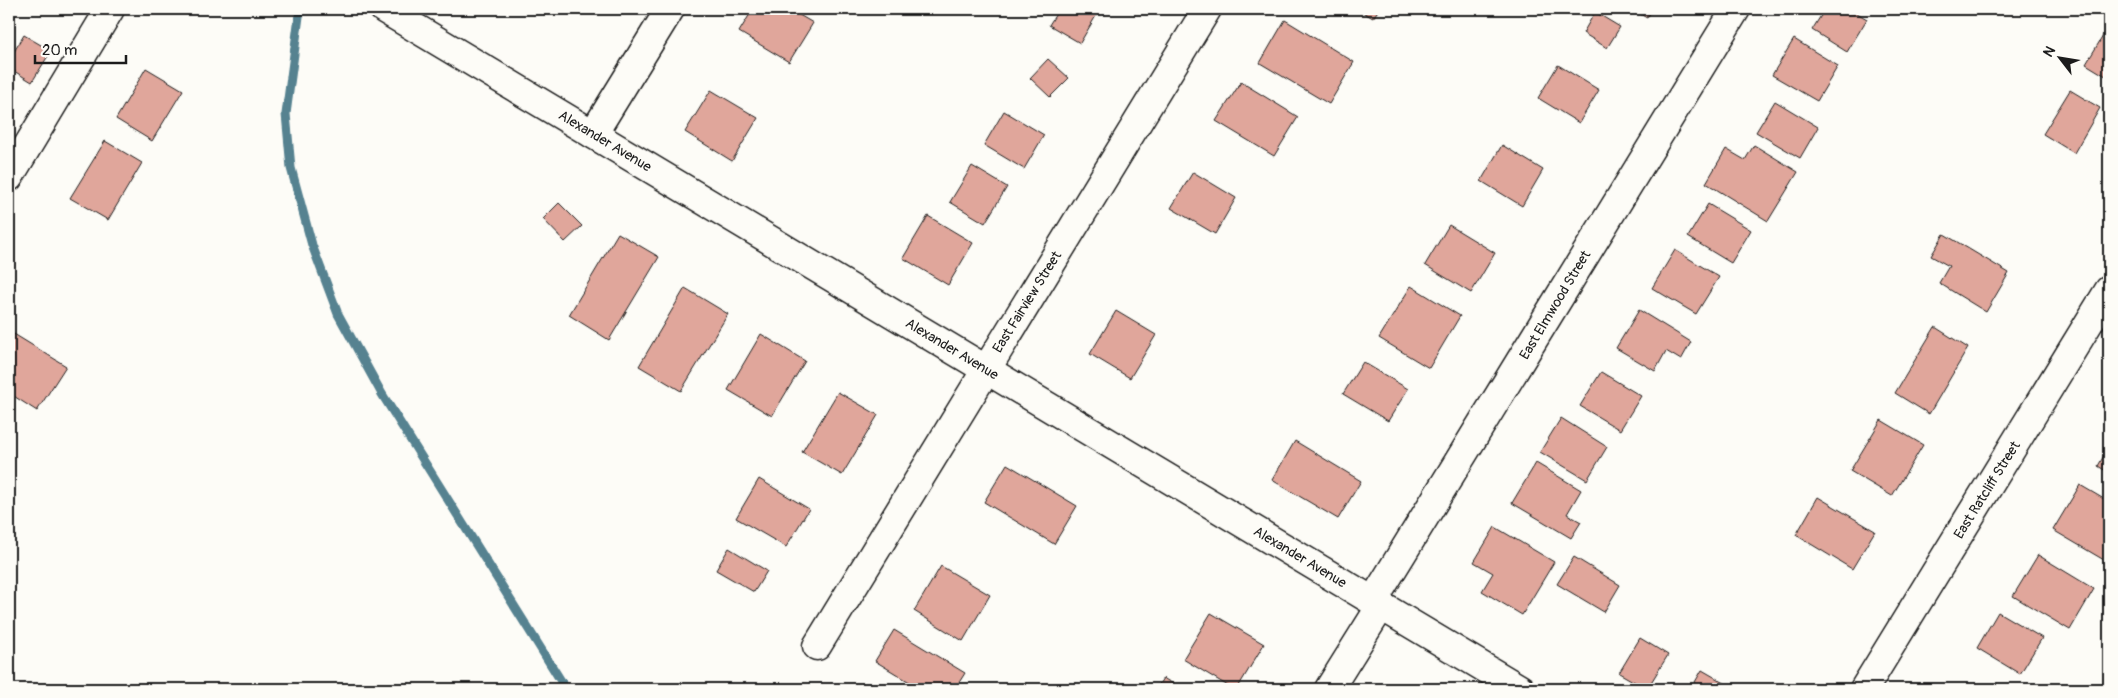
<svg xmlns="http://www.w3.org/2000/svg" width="2118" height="698" font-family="Pangolin,sans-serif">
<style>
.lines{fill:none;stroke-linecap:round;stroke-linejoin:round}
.stream{stroke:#568290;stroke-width:9}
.building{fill:#e0a69b;stroke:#1c1c1c}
.minor-casing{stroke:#1c1c1c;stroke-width:31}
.minor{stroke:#fdfcf7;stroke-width:28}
.labels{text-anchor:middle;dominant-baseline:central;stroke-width:4.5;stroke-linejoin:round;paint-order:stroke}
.street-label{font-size:14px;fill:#1c1c1c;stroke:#fdfcf7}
</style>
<rect width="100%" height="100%" fill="#fdfcf7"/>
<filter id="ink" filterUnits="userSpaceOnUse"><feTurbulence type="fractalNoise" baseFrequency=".02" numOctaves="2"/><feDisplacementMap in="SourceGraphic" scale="10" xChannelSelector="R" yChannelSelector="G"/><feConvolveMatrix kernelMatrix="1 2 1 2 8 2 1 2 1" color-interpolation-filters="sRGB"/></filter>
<g filter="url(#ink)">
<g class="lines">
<polyline class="stream" points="300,9 286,114 291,168 312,245 338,314 382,394 566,689"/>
</g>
<g class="building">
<polygon points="56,9 69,9 66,14"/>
<polygon points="753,9 789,9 813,23 789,62 739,32"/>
<polygon points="1059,9 1100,9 1080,43 1049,25"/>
<polygon points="1357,9 1379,9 1373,18"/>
<polygon points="1631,9 1653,9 1647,18"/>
<polygon points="1825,9 1850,9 1867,19 1847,52 1812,30"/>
<polygon points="1595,12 1620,27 1607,48 1583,33"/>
<polygon points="1285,20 1354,62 1329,104 1260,63"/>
<polygon points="2109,26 2109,78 2086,64"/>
<polygon points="24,35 51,51 32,82 9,68 9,60"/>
<polygon points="1794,39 1838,66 1817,101 1772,75"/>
<polygon points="1048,59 1069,78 1050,97 1030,78"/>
<polygon points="1558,65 1599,90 1579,123 1538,98"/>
<polygon points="146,68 183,90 152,141 116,119"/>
<polygon points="1241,82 1298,117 1274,156 1216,121"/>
<polygon points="711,90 758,118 732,161 685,132"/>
<polygon points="2070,90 2100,108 2074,153 2043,134"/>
<polygon points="1775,101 1818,127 1800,158 1756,132"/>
<polygon points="1004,111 1044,135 1024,169 984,145"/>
<polygon points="105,141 142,163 108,220 70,198"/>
<polygon points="1502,145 1543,170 1522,206 1481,181"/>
<polygon points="1754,145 1798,172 1768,221 1706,183 1726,149 1745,160"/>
<polygon points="972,166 1007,187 985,223 950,202"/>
<polygon points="1193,172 1236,198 1215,234 1171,208"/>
<polygon points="559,203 582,226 565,242 543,219"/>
<polygon points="1708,204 1751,230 1731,263 1688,237"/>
<polygon points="928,216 973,243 948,285 903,258"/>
<polygon points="1449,225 1495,253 1471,293 1425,265"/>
<polygon points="618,233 659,257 609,340 569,315"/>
<polygon points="1944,234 2009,273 1986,312 1939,283 1949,266 1931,256"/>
<polygon points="1675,250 1719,277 1696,314 1652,288"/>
<polygon points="1411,286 1460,316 1429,368 1379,338"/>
<polygon points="685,288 728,314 681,391 639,366"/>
<polygon points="1639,310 1691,342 1681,360 1666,351 1655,371 1616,348"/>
<polygon points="1116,311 1156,335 1130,378 1090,354"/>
<polygon points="1935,327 1968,348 1929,414 1895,393"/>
<polygon points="9,331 66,366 37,411 9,393"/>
<polygon points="761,334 805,361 772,416 728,390"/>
<polygon points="1363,362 1408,389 1388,421 1343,394"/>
<polygon points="1601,372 1641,396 1620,430 1580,406"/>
<polygon points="838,392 878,415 842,475 802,452"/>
<polygon points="1561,418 1607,447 1587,480 1540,452"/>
<polygon points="1881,420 1923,445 1892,496 1850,471"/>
<polygon points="1295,441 1361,481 1338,519 1272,480"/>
<polygon points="2109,447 2109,473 2098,466"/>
<polygon points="1536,463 1581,490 1567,514 1581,522 1571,538 1512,503"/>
<polygon points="1007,464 1077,506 1054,544 984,502"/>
<polygon points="759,479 809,509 786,547 736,518"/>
<polygon points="2080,485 2109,502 2109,552 2104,560 2053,530"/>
<polygon points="1818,497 1875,531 1852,569 1796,535"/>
<polygon points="1495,527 1554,562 1522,615 1482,591 1493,573 1474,562"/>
<polygon points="729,548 767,571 754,592 716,570"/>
<polygon points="2038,555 2094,589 2070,630 2013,596"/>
<polygon points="1574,557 1620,585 1604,612 1557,584"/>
<polygon points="941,566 990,595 963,641 914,611"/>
<polygon points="1998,612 2042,638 2020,674 1977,648"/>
<polygon points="1211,613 1264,644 1237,689 1233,689 1183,659"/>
<polygon points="894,630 965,673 955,689 921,689 875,661"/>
<polygon points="1640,638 1668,655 1647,689 1619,673"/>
<polygon points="1702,670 1735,689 1691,689"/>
<polygon points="1163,678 1182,689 1156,689"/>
</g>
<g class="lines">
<g class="minor-casing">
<g id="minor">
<polyline points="384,9 1520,689"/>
<polyline points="593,134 670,9"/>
<polyline points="9,177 110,9"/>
<polyline points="1373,601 1736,9"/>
<polyline points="817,646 1207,9"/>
<polyline points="1329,689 1381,606"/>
<polyline points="1864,689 2109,290"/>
</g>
</g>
<use href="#minor" class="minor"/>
</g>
</g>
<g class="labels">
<g class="street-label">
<text transform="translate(605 141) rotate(31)">Alexander Avenue</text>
<text transform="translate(1027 302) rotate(-58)">East Fairview Street</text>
<text transform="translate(1555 305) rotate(-59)">East Elmwood Street</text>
<text transform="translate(952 349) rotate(31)">Alexander Avenue</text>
<text transform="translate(1987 490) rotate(-58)">East Ratcliff Street</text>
<text transform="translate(1300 557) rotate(31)">Alexander Avenue</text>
</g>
</g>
<rect width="2118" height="698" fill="none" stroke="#fdfcf7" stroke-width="30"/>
<rect x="15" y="15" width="2088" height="668" fill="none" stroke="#1c1c1c" stroke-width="2" filter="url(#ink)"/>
<g transform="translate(2060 58) rotate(301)" stroke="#fdfcf7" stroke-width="4" paint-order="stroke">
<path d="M0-4L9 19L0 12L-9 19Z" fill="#1c1c1c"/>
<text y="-8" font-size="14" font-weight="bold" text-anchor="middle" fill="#1c1c1c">N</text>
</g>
<path d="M35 55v8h91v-8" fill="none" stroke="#1c1c1c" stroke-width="2.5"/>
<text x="42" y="55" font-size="15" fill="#1c1c1c" stroke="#fdfcf7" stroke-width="4" paint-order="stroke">20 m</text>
</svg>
